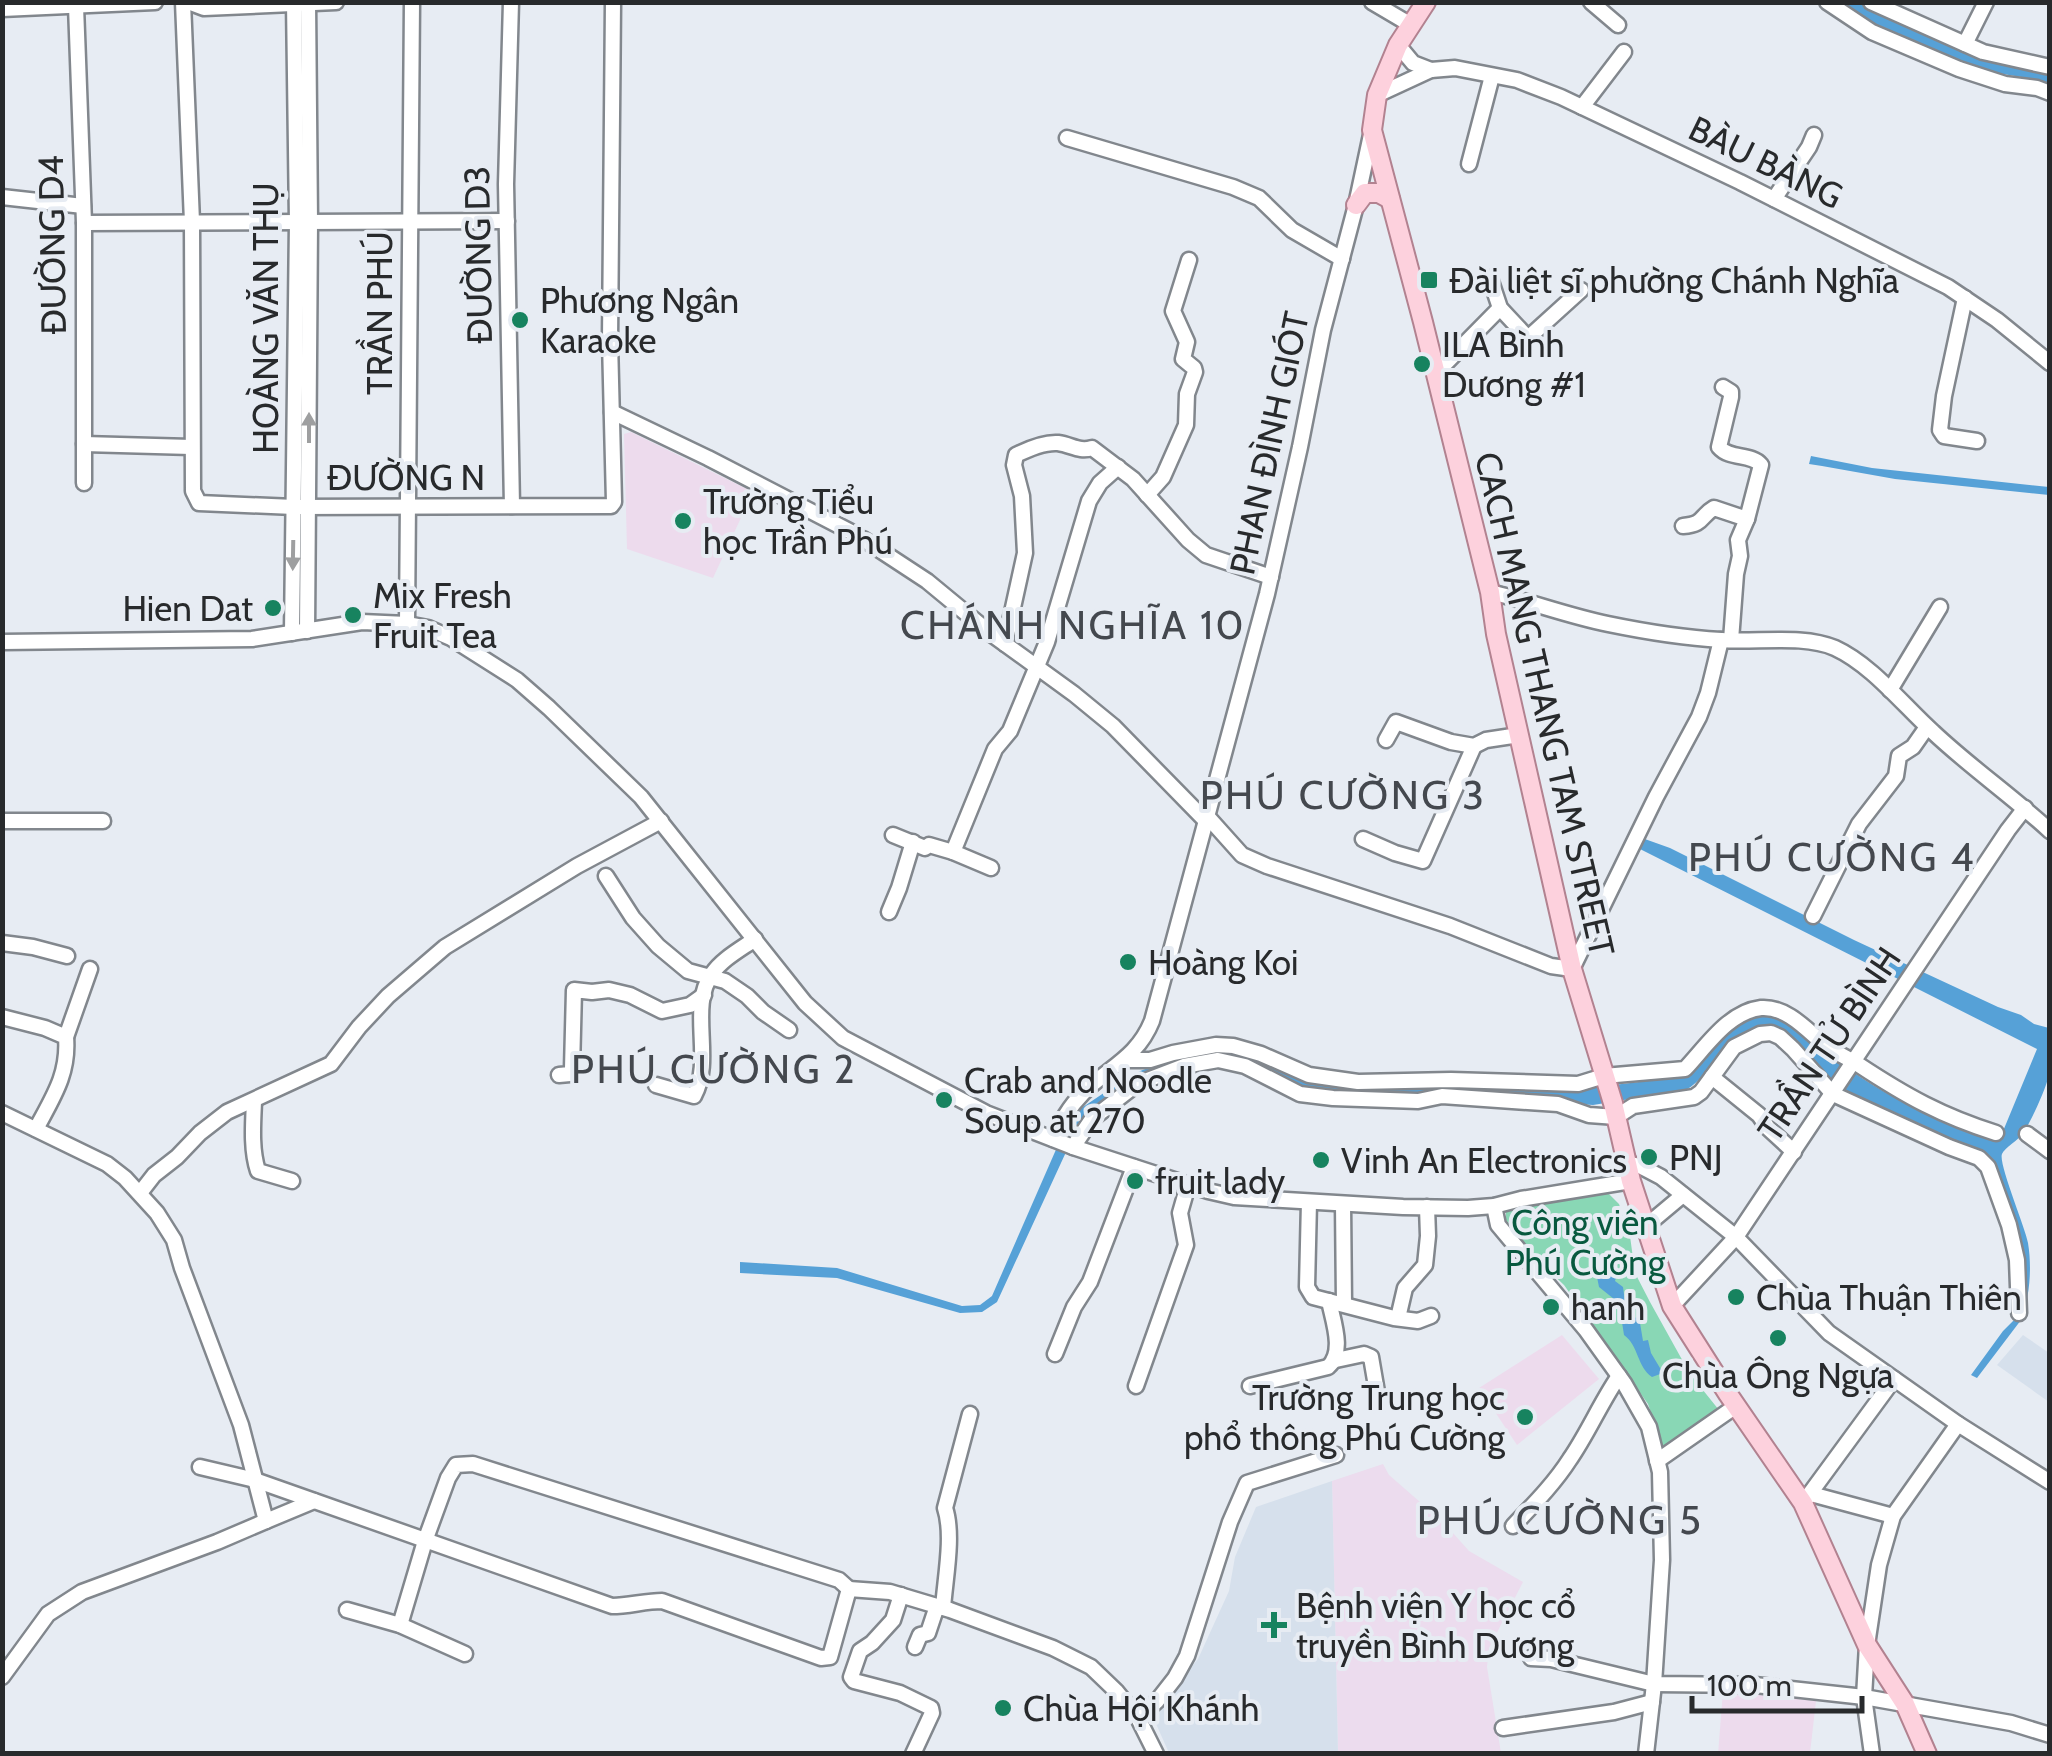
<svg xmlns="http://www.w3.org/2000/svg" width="2052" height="1756" font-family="Cabin,sans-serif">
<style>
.commercial{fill:#ecdcee}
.built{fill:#d6e0ec}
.education{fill:#eddbed}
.green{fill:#89d7b5}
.water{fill:#56a1d7}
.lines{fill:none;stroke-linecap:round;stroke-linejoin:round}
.minor-casing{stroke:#82878d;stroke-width:19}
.major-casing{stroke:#b28290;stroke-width:22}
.minor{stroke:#fff;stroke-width:14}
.major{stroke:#fdd1dd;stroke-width:18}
.oneway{fill:#9e9fa0}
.poi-dot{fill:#17835f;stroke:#e7ecf3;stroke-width:4}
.labels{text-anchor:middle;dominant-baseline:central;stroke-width:8;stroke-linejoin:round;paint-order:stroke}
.street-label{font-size:35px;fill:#282a2c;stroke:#e7ecf3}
.poi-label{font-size:35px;fill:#282a2c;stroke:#e7ecf3;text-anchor:start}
.park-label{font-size:35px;fill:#08593f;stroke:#e7ecf3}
.quarter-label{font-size:40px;letter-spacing:2.5px;fill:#44484e;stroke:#e7ecf3}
</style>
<rect width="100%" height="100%" fill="#e7ecf3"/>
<polygon class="commercial" points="1383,1464 1389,1475 1444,1523 1469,1551 1523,1582 1489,1648 1487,1667 1501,1753 1338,1753 1332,1481"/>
<g class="built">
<polygon points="2023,1335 2049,1353 2049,1402 1997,1365"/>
<polygon points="1332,1481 1338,1753 1169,1753 1149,1708 1180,1681 1198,1659 1229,1591 1235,1557 1256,1507"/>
</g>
<g class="education">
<polygon points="631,432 753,492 713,578 627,549 624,434"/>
<polygon points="1562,1335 1599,1379 1517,1445 1479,1388"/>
<polygon points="1723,1691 1816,1701 1810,1753 1718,1754"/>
</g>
<polygon class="green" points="1607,1192 1619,1204 1630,1236 1635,1273 1650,1302 1690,1374 1723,1415 1665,1454 1648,1404 1564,1285 1541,1263 1506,1220 1506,1208"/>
<g class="water">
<polygon points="1840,3 1864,3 1885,15 2049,69 2049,86 2033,79 1985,71 1873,25"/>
<polygon points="1811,456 1872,468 2049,487 2049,495 1895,479 1822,466 1809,464"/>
<path d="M1642 838 1670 848 1854 940 1998 1007 2021 1015 2034 1024 2049 1028C2049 1043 2052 1061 2049 1075 2045 1091 2032 1119 2024 1132 2019 1140 2004 1148 2002 1154 1998 1163 2025 1227 2028 1243 2032 1267 2030 1297 2021 1320L1977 1378 1971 1375 2003 1331 2016 1318 2021 1288 1980 1152 1913 1128 1829 1082 1760 1028C1719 1036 1714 1074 1686 1090L1593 1105 1437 1094C1397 1100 1335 1098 1296 1088 1262 1080 1230 1068 1197 1059L1085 1118 1078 1126 997 1302 982 1312 960 1313 837 1278 740 1273V1262L837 1268 962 1306 980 1305 992 1296 1065 1129 1077 1111 1132 1074 1175 1058 1220 1049 1251 1057 1301 1081 1342 1087 1424 1085 1588 1088 1681 1077 1686 1075C1704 1054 1733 1015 1763 1013 1785 1012 1821 1050 1840 1063 1868 1083 1901 1103 1934 1116 1955 1125 1979 1129 2001 1136L2037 1049 1636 847Z"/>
<path d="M1600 1258 1618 1271 1615 1281 1623 1287 1625 1302H1631L1633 1318 1639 1317 1643 1341 1648 1340 1651 1353 1663 1373 1652 1377C1637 1367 1639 1346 1624 1335L1619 1303 1599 1287 1596 1272Z"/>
</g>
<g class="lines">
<g class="minor-casing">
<g id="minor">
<polyline points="183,2 192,222 193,491 199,503 294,507 611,506 614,502 610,341 613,2"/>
<polyline points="188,2 204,8 336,2"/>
<polyline points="511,2 506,184 512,506"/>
<polyline points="1372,2 1411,25"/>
<polyline points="1591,2 1618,25"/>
<polyline points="1827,2 1872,32 1959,69 2005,84 2037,88 2050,93"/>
<polyline points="1871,2 1983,52 2050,67"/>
<polyline points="76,6 84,223 84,483"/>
<polyline points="2,9 155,2"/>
<polyline points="1965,44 1986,2"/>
<polyline points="1398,45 1413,63 1431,70"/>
<polyline points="1377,95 1431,70 1455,68 1517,80 1561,97 1740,182 1948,287 1997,320 2050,363"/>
<polyline points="1582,107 1624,52"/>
<polyline points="1067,138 1233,187 1259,198 1292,230 1342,259"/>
<polyline points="1469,164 1492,76"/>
<polyline points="2,197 83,206"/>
<polyline points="1774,199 1809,147 1814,135"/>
<polyline points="84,223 507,221"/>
<polyline points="1490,278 1500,308 1528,338 1581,290"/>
<polyline points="1965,298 1944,396 1940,430 1944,436 1977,441"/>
<polyline points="1435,374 1500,308"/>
<path d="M1723 387 1731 392V397L1719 447C1730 460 1751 453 1761 465L1747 519 1738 540 1740 556 1736 574 1731 640"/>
<polyline points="612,412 708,458 853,533"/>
<polyline points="84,444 191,447"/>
<polyline points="1147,495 1163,477 1186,425 1187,394 1195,372 1194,368 1183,359 1187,342 1173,311 1189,260"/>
<path d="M1683 526C1705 524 1699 517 1714 508L1747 519"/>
<polyline points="863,539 927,581 990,633 1074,694 1113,726 1206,821"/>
<path d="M1490 592C1529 601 1568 616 1608 624 1642 631 1686 638 1721 640 1755 643 1803 634 1835 648 1872 665 1903 705 1933 732 1970 767 2012 796 2050 831"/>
<polyline points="407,624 412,2"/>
<polyline points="307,631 310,222 308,2"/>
<polyline points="292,633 297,222 294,2"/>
<polyline points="2,642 252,639 362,622 407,624 428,628 451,638 517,680 549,708 641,797 805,1003 843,1038 986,1113 1073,1147 1208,1191 1234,1197 1403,1207 1468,1208 1494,1206 1521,1199 1631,1181"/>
<path d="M1005 644 1025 553 1022 496 1014 465 1016 455C1028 449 1045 442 1058 443 1072 445 1079 452 1092 448L1133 479 1188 540 1206 555 1271 577"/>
<polyline points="1890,690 1940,607"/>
<polyline points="1386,740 1396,722 1451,742 1474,746 1486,740 1519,735"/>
<polyline points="1207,816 1242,855 1267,866 1450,926 1551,966 1572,969 1656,797 1699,717 1708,693 1721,640"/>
<polyline points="2,821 103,821"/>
<polyline points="893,835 925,848 929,845 953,852 995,749 1010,731 1047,642 1089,501 1100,483 1118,467"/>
<polyline points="1363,839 1395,853 1423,861 1474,746"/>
<polyline points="953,852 991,868"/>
<polyline points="606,876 633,918 658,946 688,971 725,981 747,996 763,1012 789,1030"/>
<polyline points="889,912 899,888 913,842"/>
<polyline points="1813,916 1859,824 1896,776 1899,756 1913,747 1927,727"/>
<polyline points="2,943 33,947 67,956"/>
<path d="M2 1017 45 1028 66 1037C69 1074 53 1097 36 1129"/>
<polyline points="66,1037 90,969"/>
<path d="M1125 1060H1150L1173 1053 1216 1045 1233 1046 1261 1054 1309 1075 1358 1082 1451 1080 1578 1084 1604 1076 1685 1069C1706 1047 1728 1012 1761 1008 1787 1006 1808 1031 1826 1046 1836 1053 1848 1058 1859 1065 1906 1096 1942 1116 1996 1133"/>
<polyline points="559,1075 570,1074 572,1069 574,990 592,992 609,990 630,995 662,1011 690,1005 704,995"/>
<polyline points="1712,1077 1759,1115 1768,1128 1794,1152"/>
<path d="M656 1085 694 1096C714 1059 688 1007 712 974 722 959 741 949 755 939"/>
<path d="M254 1102C253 1124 251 1150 258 1171L292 1181"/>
<polyline points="2,1113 107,1164 125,1178 157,1213 174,1240 182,1268 241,1425 266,1521 217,1542 82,1592 48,1614 2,1677"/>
<polyline points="2027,1134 2050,1151"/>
<path d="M1053 1139C1061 1122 1069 1107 1083 1093 1109 1067 1137 1058 1152 1021L1267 594 1300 447 1323 330 1356 205 1372 130"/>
<polyline points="1073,1147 1092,1119 1137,1084 1184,1066 1218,1060 1245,1066 1300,1094 1333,1098 1418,1101 1442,1096 1528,1102 1558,1104 1589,1115 1616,1117 1633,1106 1694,1097 1701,1092 1734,1047 1760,1034 1771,1033 1780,1037 1793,1049 1833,1094 1949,1147 1979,1158 1988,1167 2009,1225 2017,1260 2019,1313"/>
<polyline points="1626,1163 1640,1166 1661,1177 1736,1237 1829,1333 1958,1424 2050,1482"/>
<polyline points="140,1193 154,1175 177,1157 200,1133 227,1112 331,1064 359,1027 388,996 445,947 577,866 661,821"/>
<polyline points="1309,1202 1307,1287 1313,1297 1394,1318 1418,1321 1431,1316"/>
<polyline points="1343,1204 1344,1304"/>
<polyline points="1494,1206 1498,1225 1586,1330 1624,1383 1649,1427 1660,1472 1662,1560 1654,1684 1646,1754"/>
<polyline points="1646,1226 1683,1195"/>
<polyline points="1672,1306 1736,1237 2008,830 2025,808"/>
<polyline points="1398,1318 1405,1288 1425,1265 1428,1236 1427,1207"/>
<polyline points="1055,1354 1074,1307 1090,1282 1134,1167"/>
<polyline points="1336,1360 1364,1354 1371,1357 1377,1392"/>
<polyline points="1136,1386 1186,1245 1180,1213 1188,1185"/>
<path d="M1250 1386 1328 1367C1345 1352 1333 1321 1329 1301"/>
<polyline points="1657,1461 1736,1406"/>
<path d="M200 1467 255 1480 612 1606C629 1606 645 1601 662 1601L821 1658 830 1657 849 1589"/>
<polyline points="1811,1494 1893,1516"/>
<polyline points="1803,1503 1894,1379"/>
<polyline points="266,1521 314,1501"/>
<path d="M1513 1526C1533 1505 1554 1484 1570 1459 1588 1433 1601 1402 1619 1376"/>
<polyline points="849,1589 890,1592 950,1610 1053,1648 1091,1667 1116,1691 1138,1718 1156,1754"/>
<polyline points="901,1595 893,1620 872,1643 860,1651 851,1677 854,1681 900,1693 931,1708 932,1713 913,1754"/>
<path d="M943 1608C945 1579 954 1535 945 1508L970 1414"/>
<polyline points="347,1610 400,1625 465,1654"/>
<polyline points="400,1625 425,1541 448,1478 456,1465 473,1464 839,1580 849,1589"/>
<polyline points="915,1647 920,1635 928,1633 937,1606"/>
<polyline points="1531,1658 1551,1659 1654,1684 1755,1685 1864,1697 2011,1723 2050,1735"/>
<polyline points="1138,1718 1157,1701 1175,1678 1187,1656 1230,1522 1247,1483 1336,1455"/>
<polyline points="1503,1728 1614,1712 1652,1702"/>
<polyline points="1872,1754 1864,1697 1867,1645 1879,1565 1893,1516 1958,1424"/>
</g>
</g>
<g class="major-casing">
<g id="major">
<polyline points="1426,2 1398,45 1377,95 1372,130 1423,322 1490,592 1496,634 1572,969 1613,1103 1631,1181 1672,1306 1728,1394 1803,1503 1867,1645 1905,1704 1927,1754"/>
<polyline points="1356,205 1365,193 1379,193 1390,199"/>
</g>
</g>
<use href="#minor" class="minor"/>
<use href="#major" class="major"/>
</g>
<defs><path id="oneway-solid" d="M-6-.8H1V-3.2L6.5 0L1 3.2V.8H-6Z" transform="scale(2.5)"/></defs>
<g class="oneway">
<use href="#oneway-solid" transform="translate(309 428) rotate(-90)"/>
<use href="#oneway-solid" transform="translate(293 555) rotate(91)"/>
</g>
<g class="poi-dot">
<rect x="1419" y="270" width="20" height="20" rx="5"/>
<circle cx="520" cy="320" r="10"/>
<circle cx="1422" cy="364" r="10"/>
<circle cx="683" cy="521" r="10"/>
<circle cx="273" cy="608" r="10"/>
<circle cx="353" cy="615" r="10"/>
<circle cx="1128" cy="962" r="10"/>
<circle cx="944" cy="1100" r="10"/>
<circle cx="1649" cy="1157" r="10"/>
<circle cx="1321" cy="1160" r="10"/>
<circle cx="1135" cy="1181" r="10"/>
<circle cx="1736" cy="1297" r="10"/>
<circle cx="1551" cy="1307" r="10"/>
<circle cx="1778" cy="1338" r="10"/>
<circle cx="1525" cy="1417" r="10"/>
<path d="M1269 1610h10v10h10v10h-10v10h-10v-10h-10v-10h10z"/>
<circle cx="1003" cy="1708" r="10"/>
</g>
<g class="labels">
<g class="street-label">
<text transform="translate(1766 162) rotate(26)">BÀU BÀNG</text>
<text transform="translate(52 245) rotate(-91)">ĐƯỜNG D4</text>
<text transform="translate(478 255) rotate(-91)">ĐƯỜNG D3</text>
<text transform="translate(379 313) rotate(-90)">TRẦN PHÚ</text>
<text transform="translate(265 318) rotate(-90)">HOÀNG VĂN THỤ</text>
<text transform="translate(1269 443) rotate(-78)">PHAN ĐÌNH GIÓT</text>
<text x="406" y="477">ĐƯỜNG N</text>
<text transform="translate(1545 704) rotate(77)">CACH MANG THANG TAM STREET</text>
<text transform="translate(1829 1044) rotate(-56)">TRẦN TỬ BÌNH</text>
</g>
<g class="poi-label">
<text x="1449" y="280">Đài liệt sĩ phường Chánh Nghĩa</text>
<text x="540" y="300">Phương Ngân<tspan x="540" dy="40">Karaoke</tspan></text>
<text x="1442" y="344">ILA Bình<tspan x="1442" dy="40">Dương #1</tspan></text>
<text x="703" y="501">Trường Tiểu<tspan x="703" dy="40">học Trần Phú</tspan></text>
<text x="373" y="595">Mix Fresh<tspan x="373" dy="40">Fruit Tea</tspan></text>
<text x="253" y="608" text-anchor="end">Hien Dat</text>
<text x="1148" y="962">Hoàng Koi</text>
<text x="964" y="1080">Crab and Noodle<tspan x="964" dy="40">Soup at 270</tspan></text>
<text x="1669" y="1157">PNJ</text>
<text x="1341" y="1160">Vinh An Electronics</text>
<text x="1155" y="1181">fruit lady</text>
<text x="1756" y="1297">Chùa Thuận Thiên</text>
<text x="1571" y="1307">hanh</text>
<text x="1778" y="1375" text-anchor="middle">Chùa Ông Ngựa</text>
<text x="1505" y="1397" text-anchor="end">Trường Trung học<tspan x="1505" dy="40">phổ thông Phú Cường</tspan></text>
<text x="1296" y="1605">Bệnh viện Y học cổ<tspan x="1296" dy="40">truyền Bình Dương</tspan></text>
<text x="1023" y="1708">Chùa Hội Khánh</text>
</g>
<g class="park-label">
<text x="1585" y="1222">Công viên<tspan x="1585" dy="40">Phú Cường</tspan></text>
</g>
<g class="quarter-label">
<text x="1073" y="624">CHÁNH NGHĨA 10</text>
<text x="1343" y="794">PHÚ CƯỜNG 3</text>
<text x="1832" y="856">PHÚ CƯỜNG 4</text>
<text x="714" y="1068">PHÚ CƯỜNG 2</text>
<text x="1560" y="1519">PHÚ CƯỜNG 5</text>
</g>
</g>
<rect width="2052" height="1756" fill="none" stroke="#282a2c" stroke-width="10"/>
<path d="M1692 1696v15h170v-15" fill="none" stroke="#282a2c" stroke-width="5"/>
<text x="1707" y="1696" font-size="30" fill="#282a2c" stroke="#e7ecf3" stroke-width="8" paint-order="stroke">100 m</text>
</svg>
